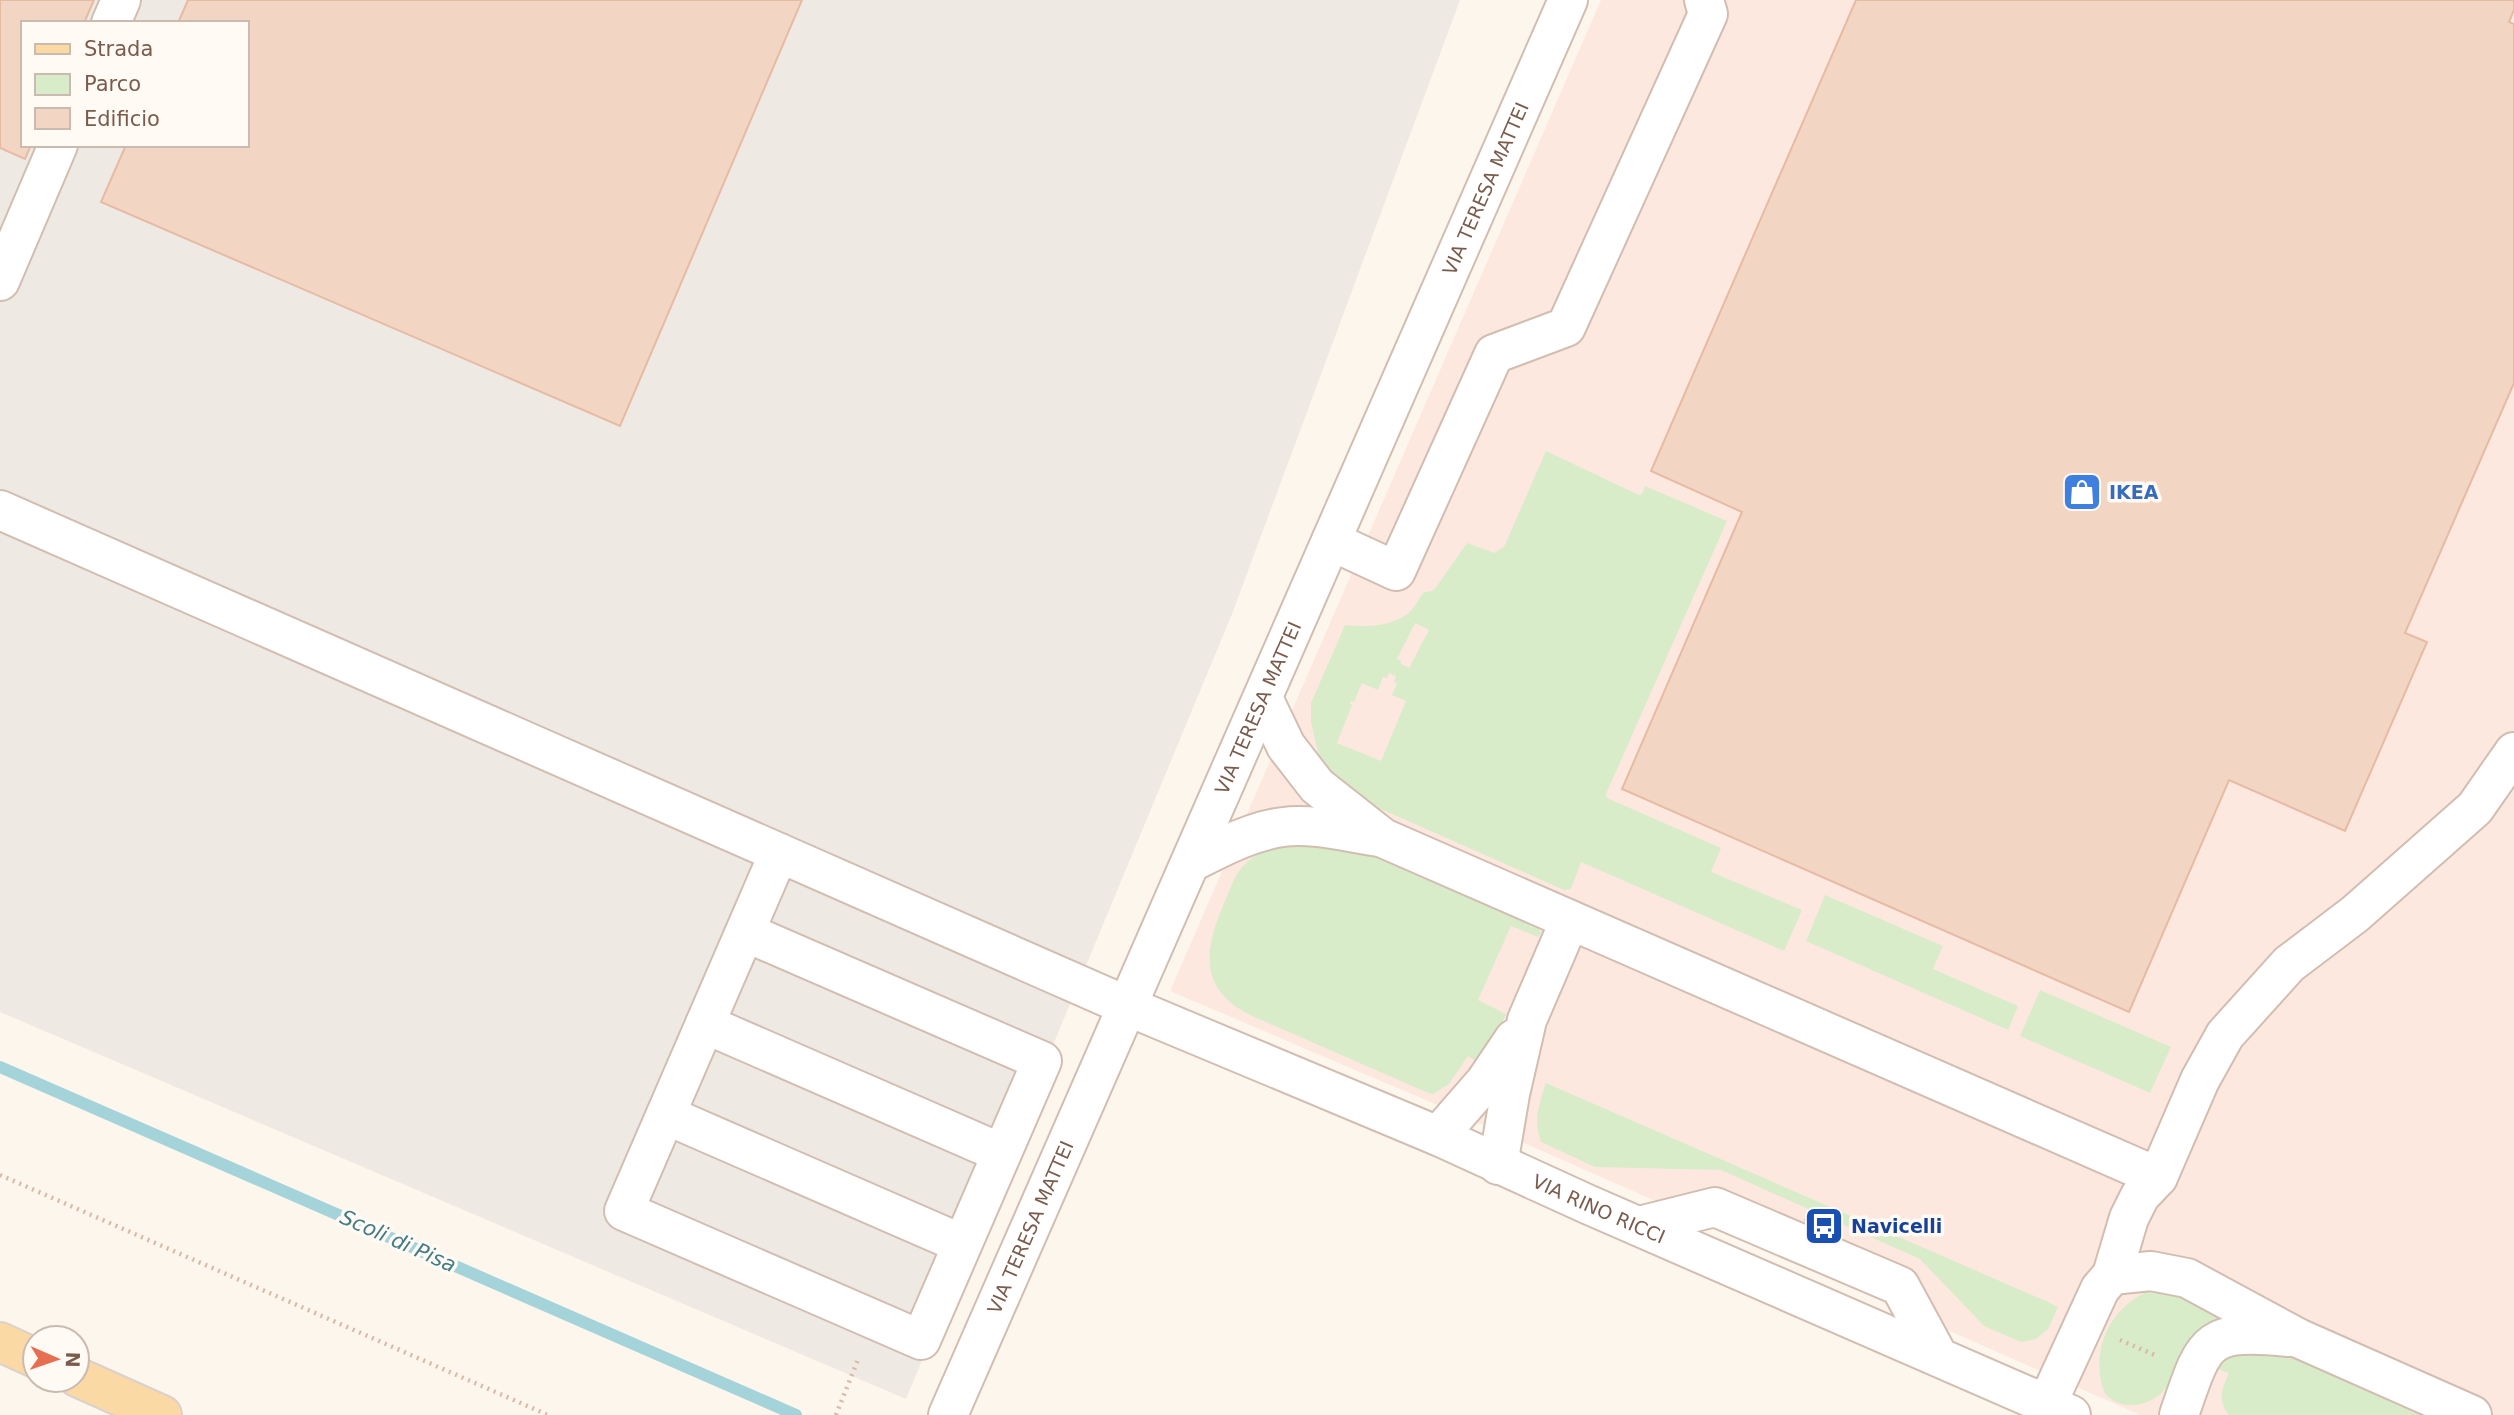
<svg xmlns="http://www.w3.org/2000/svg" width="2514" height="1415" font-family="'DejaVu Sans',sans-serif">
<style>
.commercial{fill:#fde8e0}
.industrial{fill:#efe9e4;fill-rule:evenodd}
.green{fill:#d8ecc9;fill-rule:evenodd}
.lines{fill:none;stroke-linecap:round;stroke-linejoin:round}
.stream{stroke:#a5d3da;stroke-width:12}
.building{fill:#f3d5c3;stroke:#e6bba3;stroke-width:2}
.minor-casing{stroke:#d1beb0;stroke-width:42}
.major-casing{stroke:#dad1cd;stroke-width:42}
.path{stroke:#d9b8a5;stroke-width:4.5;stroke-dasharray:2 5;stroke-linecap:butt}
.minor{stroke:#fff;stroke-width:38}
.major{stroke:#fbd9a5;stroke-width:38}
.labels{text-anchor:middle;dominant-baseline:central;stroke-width:7;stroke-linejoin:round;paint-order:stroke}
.street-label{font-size:19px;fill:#7a5c4d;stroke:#fffaf3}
.shop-label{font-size:19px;font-weight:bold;fill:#366cbe;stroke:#fffaf3;text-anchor:start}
.transit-label{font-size:19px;font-weight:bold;fill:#164399;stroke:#fffaf3;text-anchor:start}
.water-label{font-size:21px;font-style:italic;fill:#437c86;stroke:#fffaf3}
</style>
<rect width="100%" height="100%" fill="#fdf6ec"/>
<polygon class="commercial" points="1601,0 2514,0 2514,1415 2140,1415 1456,1113 1170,991"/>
<path class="industrial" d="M0 0H1460L1232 614 906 1399 0 1012ZM23 23H247V145H23Z"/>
<g class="green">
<path d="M1546 451 1639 495 1642 494 1645 486 1727 521 1606 794 1607 798 1721 848 1711 872 1802 910 1784 951 1581 862 1571 889 1564 890 1365 802 1334 779 1318 753 1311 722V703L1345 625C1365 627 1388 627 1406 615 1413 611 1418 600 1423 593L1434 590 1467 543 1494 553 1504 547ZM1415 623 1429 630 1409 668 1401 664V661L1397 659ZM1389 673 1396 676 1394 682 1397 683 1392 695 1406 701 1381 761 1337 743 1352 705 1350 704 1351 701 1354 702 1362 683 1378 690 1383 677 1387 678Z"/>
<path d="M1285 842 1347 845 1539 929 1541 933 1538 937 1511 926 1478 1000 1506 1014 1496 1035 1479 1063 1468 1056 1449 1084 1433 1094 1426 1092 1252 1016C1197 989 1204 949 1225 901 1231 887 1235 873 1246 863 1257 853 1271 847 1285 842Z"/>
<polygon points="1825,895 1943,946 1933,969 2018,1006 2008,1030 1806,941"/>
<polygon points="2040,990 2171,1047 2150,1093 2020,1036"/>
<path d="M1546 1083 2048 1302 2058 1307 2048 1329 2036 1339 2021 1342 1984 1326 1920 1259 1721 1170 1595 1167 1541 1142C1533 1121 1539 1103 1546 1083Z"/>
<path d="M2159 1287 2232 1315C2218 1321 2205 1324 2195 1336 2182 1350 2178 1372 2166 1388 2151 1407 2122 1412 2105 1394 2088 1347 2112 1302 2159 1287Z"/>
<path d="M2247 1350 2287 1355 2420 1415H2229C2217 1401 2222 1388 2229 1373L2218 1369 2229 1358Z"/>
</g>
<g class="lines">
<polyline class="stream" points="0,1067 796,1415"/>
</g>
<g class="building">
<polygon points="0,0 94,0 84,23 23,23 23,145 31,145 25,159 0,148"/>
<polygon points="188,0 802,0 620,426 101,202 126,145 247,145 247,23 178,23"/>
<polygon points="1856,0 2514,0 2514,10 2509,22 2514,24 2514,383 2405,633 2427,642 2345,831 2229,780 2129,1012 1622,789 1742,512 1651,471"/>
<polygon points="1808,1213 1825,1220 1822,1227 1805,1220"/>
</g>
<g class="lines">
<g class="minor-casing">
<g id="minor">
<polyline points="111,23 121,0"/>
<polyline points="0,281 58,145"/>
<path id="s1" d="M0 510 1127 1006 1438 1136 1587 1204 2071 1415"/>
<polyline points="1331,541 1396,571 1494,354 1566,327 1708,14 1704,0"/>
<polyline points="1263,698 1286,746 1317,786 1383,838 2158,1177"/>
<path d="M1192 862C1220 848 1251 831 1283 827 1314 823 1350 833 1380 837"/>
<polyline points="745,932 1042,1061 921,1340 624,1211 779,853"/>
<polyline points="705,1024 1001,1153"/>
<polyline points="666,1115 962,1244"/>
<polyline points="1438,1136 1485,1082 1514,1039"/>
<polyline points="1498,1165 1510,1094 1527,1020 1570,920"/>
<polyline points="1639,1226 1715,1207 1900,1286 1938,1356"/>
<polyline points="2112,1275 2129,1218 2140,1196 2158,1177 2200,1080 2225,1035 2289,964 2355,914 2475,808 2514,752"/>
<polyline points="2047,1404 2100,1289 2112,1275 2151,1271 2187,1278 2298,1338 2472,1415"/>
<path id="s2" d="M948 1415 1568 0"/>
<path d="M2179 1415C2205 1339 2205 1329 2289 1337"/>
</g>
</g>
<g class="major-casing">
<g id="major">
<polyline points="0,1342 35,1358"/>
<polyline points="77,1377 162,1415"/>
</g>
</g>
<g class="path">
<polyline points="0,1175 548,1415"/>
<polyline points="2120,1340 2157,1356"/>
<polyline points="836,1415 859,1357"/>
</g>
<use href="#minor" class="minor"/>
<use href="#major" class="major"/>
</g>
<defs>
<g id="shop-square" transform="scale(2.0125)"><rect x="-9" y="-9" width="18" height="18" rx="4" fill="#3f7fe0" stroke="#fffaf3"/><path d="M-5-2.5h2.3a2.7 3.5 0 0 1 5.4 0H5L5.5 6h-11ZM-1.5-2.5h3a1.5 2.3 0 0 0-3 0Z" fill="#fff"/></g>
<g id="bus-square" transform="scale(2.0125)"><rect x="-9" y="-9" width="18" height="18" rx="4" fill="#1a4fb4" stroke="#fffaf3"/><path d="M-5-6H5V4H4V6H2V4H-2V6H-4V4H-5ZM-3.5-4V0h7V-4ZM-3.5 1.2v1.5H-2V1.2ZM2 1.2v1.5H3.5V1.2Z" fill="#fff"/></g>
</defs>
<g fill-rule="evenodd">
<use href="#shop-square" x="2082" y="492"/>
<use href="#bus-square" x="1824" y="1226"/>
</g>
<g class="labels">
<g class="street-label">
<text stroke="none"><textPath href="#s2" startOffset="1339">VIA TERESA MATTEI</textPath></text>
<text stroke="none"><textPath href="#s2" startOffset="772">VIA TERESA MATTEI</textPath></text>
<text stroke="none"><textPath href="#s1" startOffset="1745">VIA RINO RICCI</textPath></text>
<text stroke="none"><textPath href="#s2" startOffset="205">VIA TERESA MATTEI</textPath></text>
</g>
<g class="shop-label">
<text x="2109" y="492">IKEA</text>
</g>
<g class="transit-label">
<text x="1851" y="1226">Navicelli</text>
</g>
<g class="water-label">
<text transform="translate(398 1241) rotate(24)">Scoli di Pisa</text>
</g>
</g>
<rect x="21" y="21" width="228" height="126" fill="#fffaf3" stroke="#cabbb1" stroke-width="2"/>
<rect x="35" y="44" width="35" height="10" fill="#fbd9a5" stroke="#cabbb1" stroke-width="2"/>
<text x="84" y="56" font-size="21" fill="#7a5c4d">Strada</text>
<rect x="35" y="74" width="35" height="21" fill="#d8ecc9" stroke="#cabbb1" stroke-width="2"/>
<text x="84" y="91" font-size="21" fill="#7a5c4d">Parco</text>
<rect x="35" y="108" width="35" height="21" fill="#f3d5c3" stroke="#cabbb1" stroke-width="2"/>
<text x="84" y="126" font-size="21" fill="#7a5c4d">Edificio</text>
<g transform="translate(56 1359) rotate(92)"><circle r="33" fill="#fffaf3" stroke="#cabbb1" stroke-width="2"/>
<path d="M0-5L12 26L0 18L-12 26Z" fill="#e76f51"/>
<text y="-10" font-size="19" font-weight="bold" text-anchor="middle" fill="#7a5c4d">N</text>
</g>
</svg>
